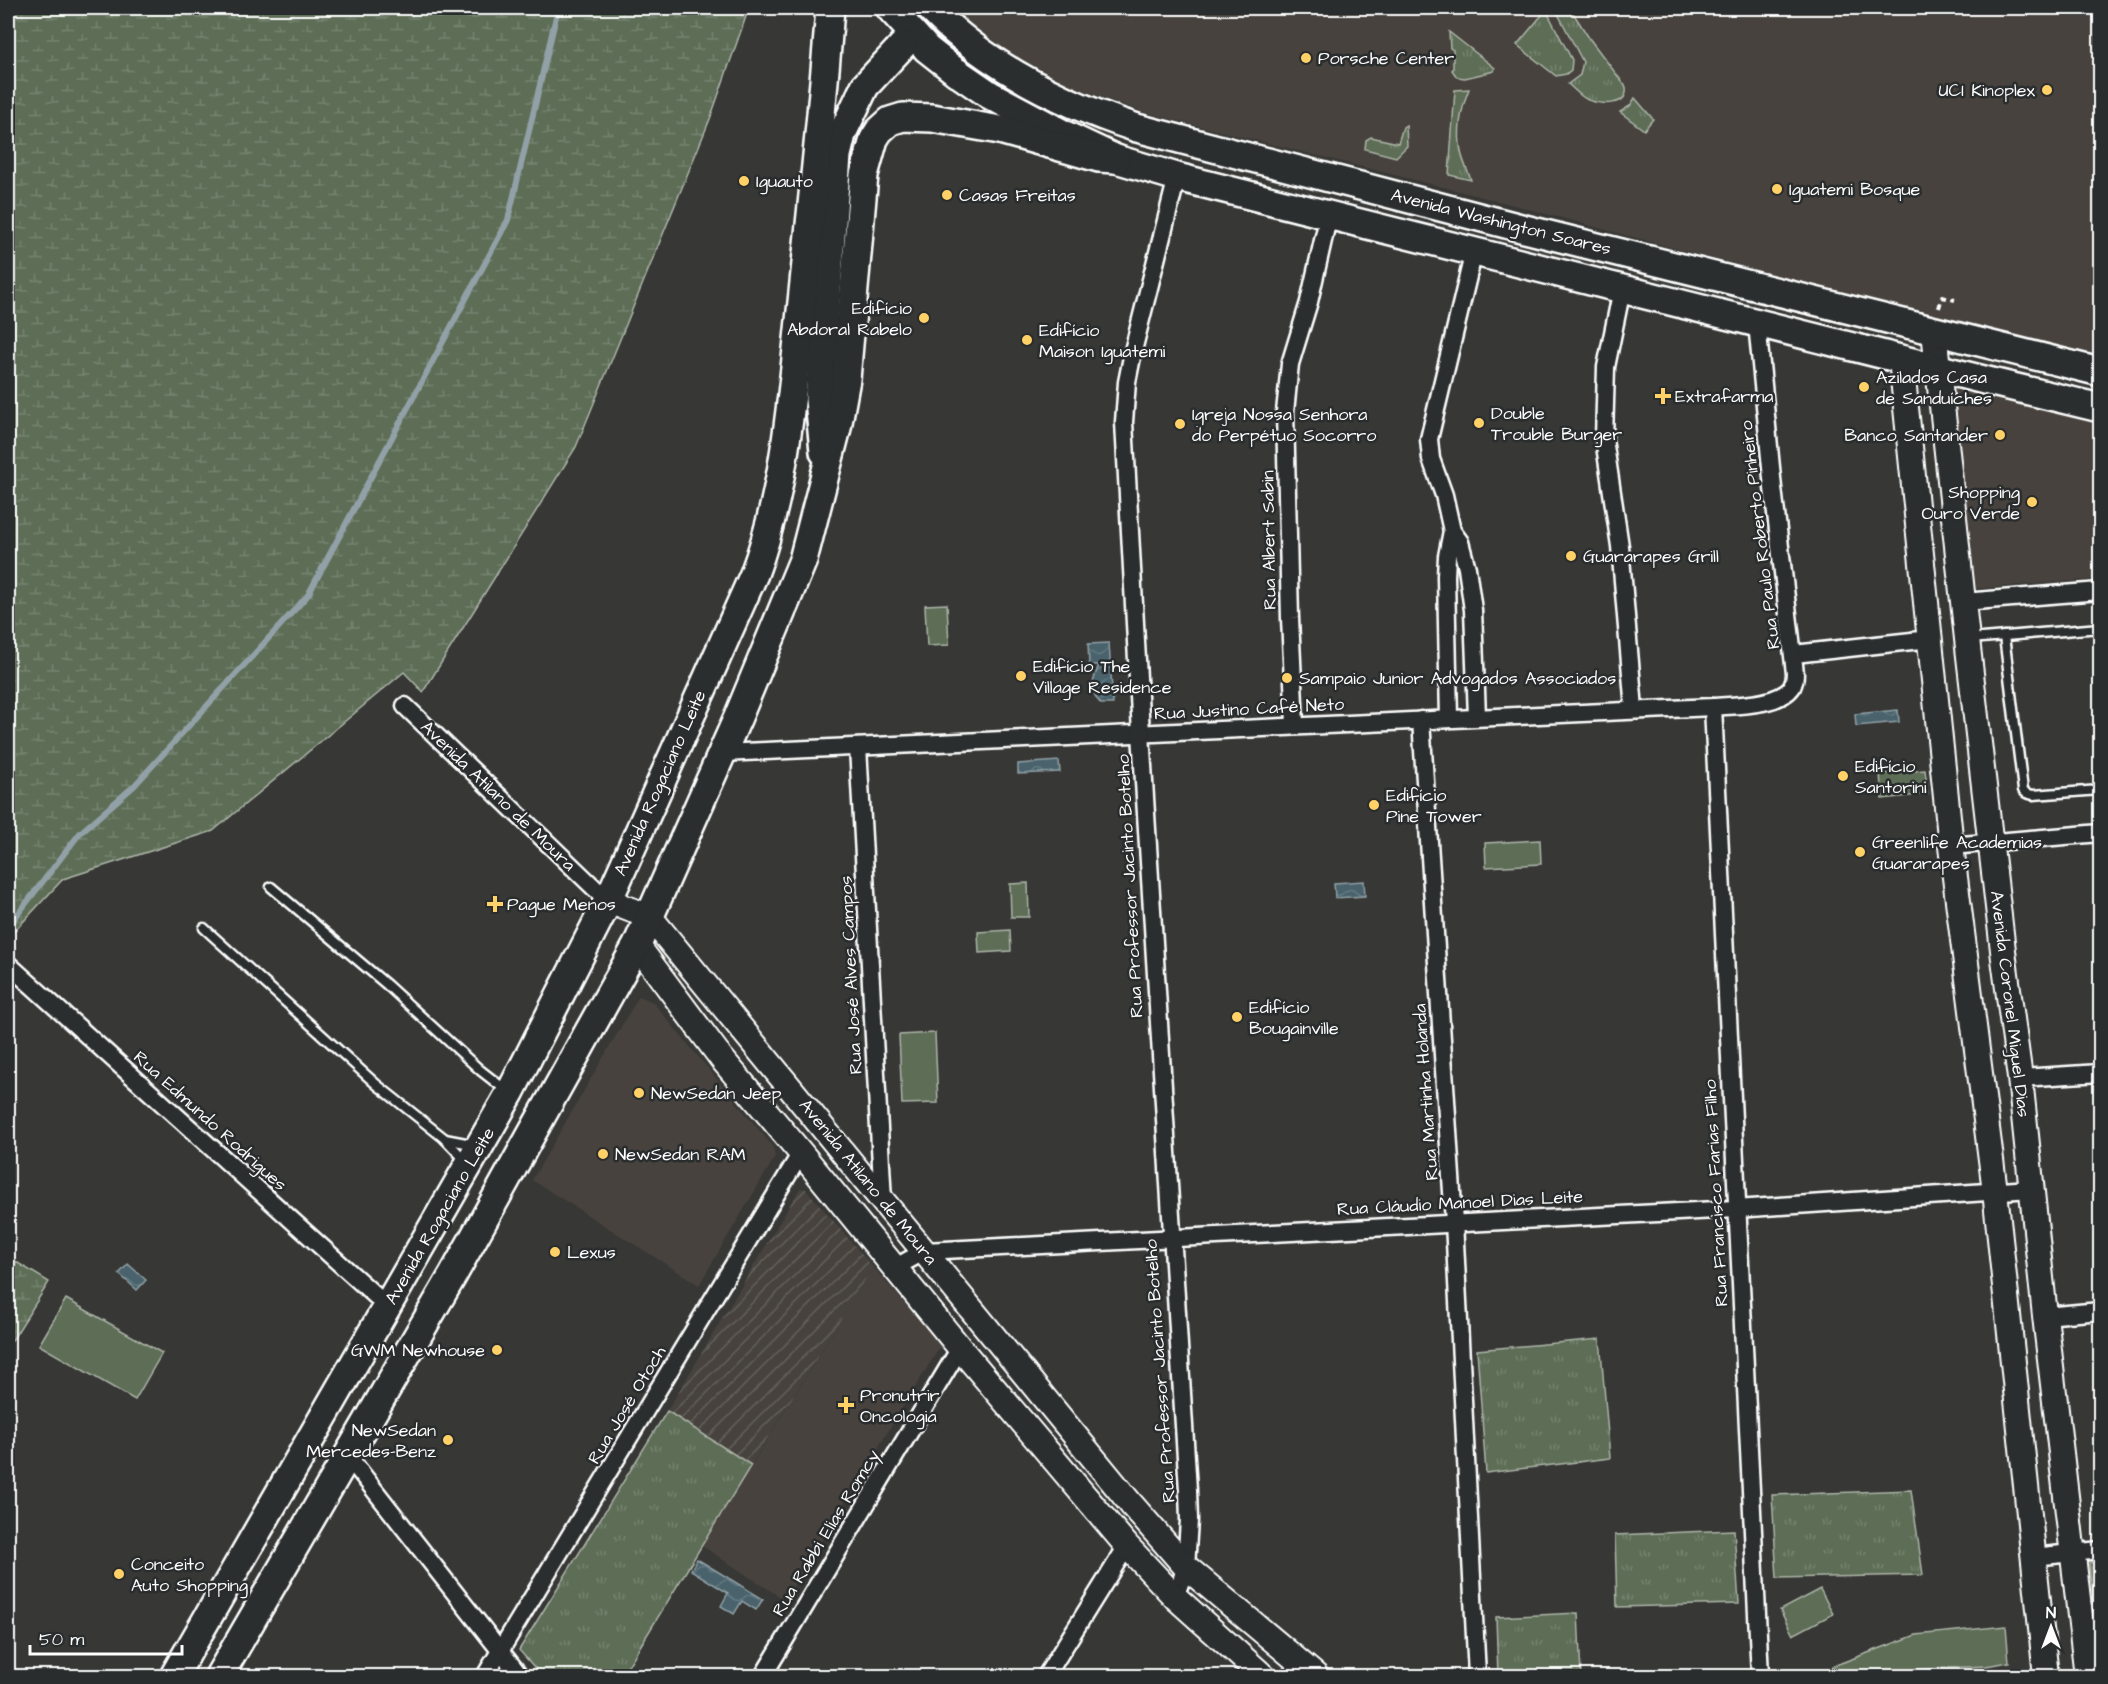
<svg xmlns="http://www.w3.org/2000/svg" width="2108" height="1684" font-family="'Architects Daughter',sans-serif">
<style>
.built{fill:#47433e}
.industrial{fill:url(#industrial-furrows)}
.grass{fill:url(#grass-tufts);stroke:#aeb6aa;stroke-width:1.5}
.wetland{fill:url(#wetland-marsh);stroke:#aeb6aa;stroke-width:1.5}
.green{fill:#5d6d56;stroke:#aeb6aa;stroke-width:1.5}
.water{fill:url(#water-waves);stroke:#91a1a7;stroke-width:1.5}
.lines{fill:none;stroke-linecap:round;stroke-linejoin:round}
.stream{stroke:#91a1a7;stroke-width:6}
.lane-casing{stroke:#fff;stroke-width:13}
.street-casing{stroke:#fff;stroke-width:21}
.secondary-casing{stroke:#fff;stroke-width:28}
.primary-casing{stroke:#fff;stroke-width:32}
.path{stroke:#fff;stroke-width:4;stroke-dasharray:6 4.5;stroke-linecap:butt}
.lane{stroke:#2a2d2e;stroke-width:8}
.street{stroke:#2a2d2e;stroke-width:16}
.secondary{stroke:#2a2d2e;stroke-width:24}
.primary{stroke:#2a2d2e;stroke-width:27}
.poi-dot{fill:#ffd166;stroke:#2a2d2e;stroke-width:2}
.labels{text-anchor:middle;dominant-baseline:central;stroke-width:5;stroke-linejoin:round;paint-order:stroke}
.poi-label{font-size:18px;fill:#fff;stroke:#2a2d2e;text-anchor:start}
.street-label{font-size:18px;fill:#fff;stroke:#2a2d2e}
</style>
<defs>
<pattern id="industrial-furrows" width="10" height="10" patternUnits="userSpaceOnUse" patternTransform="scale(1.5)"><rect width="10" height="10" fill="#47433e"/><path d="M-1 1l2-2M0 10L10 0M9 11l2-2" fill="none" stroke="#635f5b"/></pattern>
<pattern id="grass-tufts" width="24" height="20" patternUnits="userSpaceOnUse" patternTransform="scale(1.5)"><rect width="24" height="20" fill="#5d6d56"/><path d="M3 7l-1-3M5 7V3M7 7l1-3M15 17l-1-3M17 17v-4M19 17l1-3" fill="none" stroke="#75836f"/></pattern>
<pattern id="wetland-marsh" width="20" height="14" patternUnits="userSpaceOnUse" patternTransform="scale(1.5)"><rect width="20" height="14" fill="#5d6d56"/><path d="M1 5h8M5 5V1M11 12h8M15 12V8" fill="none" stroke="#75836f"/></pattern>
<pattern id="water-waves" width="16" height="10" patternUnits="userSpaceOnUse" patternTransform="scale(1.5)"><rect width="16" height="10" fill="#48626c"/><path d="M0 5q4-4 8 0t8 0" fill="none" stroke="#637a82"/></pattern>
</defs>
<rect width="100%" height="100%" fill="#373735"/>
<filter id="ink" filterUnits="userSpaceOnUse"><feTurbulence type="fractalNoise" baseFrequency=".0167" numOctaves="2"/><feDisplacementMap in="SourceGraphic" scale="12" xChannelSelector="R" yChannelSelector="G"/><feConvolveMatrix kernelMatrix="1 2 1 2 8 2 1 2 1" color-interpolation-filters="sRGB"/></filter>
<g filter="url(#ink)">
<g class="built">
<polygon points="950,8 2100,8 2100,355 1923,315 1510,204 1143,112 1075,87 1017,57 962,18"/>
<polygon points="1953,389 2100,424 2100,579 1971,589"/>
<polygon points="639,996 653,1002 773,1147 775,1157 699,1285 532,1180"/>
<polygon points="873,1267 941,1345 785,1600 702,1546"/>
</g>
<polygon class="industrial" points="800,1188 806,1189 873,1267 751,1465 667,1411"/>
<g class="grass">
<path d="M1555 8H1570L1589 38 1626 87C1629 107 1601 105 1588 100 1581 97 1574 89 1568 84L1580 75 1583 62Z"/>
<polygon points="1546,10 1572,60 1571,70 1566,74 1556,76 1517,45"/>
<polygon points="1449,32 1495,68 1494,71 1465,78 1457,77 1452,70 1453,69 1453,50 1450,48"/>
<path d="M1469 89C1461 109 1457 131 1461 152 1463 162 1468 171 1471 180L1449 175 1455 90Z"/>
<polygon points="1635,98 1653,119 1644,130 1620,112 1630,106"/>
<polygon points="1406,125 1407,146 1396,157 1365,149 1366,140 1371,137 1398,143 1403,127"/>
<polygon points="1600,1339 1610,1458 1486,1473 1477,1350"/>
<polygon points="667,1411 751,1465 622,1676 542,1676 519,1650"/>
<polygon points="1911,1490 1923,1575 1777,1578 1772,1495"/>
<polygon points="1734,1530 1739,1604 1617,1607 1615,1535"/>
<polygon points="2100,1561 2100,1671 2089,1563"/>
<polygon points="1578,1613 1581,1676 1498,1676 1496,1617"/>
</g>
<g class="wetland">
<polygon points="8,8 749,8 710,119 576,447 423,692 404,672 213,831 63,879 8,938"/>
<polygon points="8,1257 49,1282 8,1347"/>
</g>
<g class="green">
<polygon points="947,604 949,645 927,646 925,605"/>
<polygon points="1925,770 1928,794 1882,799 1880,774"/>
<polygon points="1540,840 1541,864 1486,867 1485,843"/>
<polygon points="1028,883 1029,917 1011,917 1010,884"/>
<polygon points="1010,930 1011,951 979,953 978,932"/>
<polygon points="935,1033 938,1103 902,1104 899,1035"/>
<polygon points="66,1299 162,1353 135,1400 39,1345"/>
<polygon points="1820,1589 1833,1614 1793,1635 1780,1610"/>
<polygon points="2006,1626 2009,1662 1986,1666 1826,1674 1833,1666 1916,1635"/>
</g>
<g class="water">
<path d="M1109 643 1113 704H1101C1088 691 1093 680 1099 665H1089L1088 644Z"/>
<polygon points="1898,710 1899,722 1856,726 1855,714"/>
<polygon points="1059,761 1060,772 1018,774 1018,764"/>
<polygon points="1364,881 1365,896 1335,898 1334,883"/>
<polygon points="128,1264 146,1280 137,1290 119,1274"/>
<polygon points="697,1559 763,1599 756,1610 742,1601 734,1614 721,1606 728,1593 691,1570"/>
</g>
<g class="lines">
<polyline class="stream" points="8,927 80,833 134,786 308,595 508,220 558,8"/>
<g class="lane-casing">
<g id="lane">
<polyline points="2004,636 2023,790 2026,793 2033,795 2100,790"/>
<polyline points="1970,639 2100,628"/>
<polyline points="271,887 387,985 480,1070 507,1091"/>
<polyline points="204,928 376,1084 444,1138 466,1161"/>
<polyline points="445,1139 476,1145"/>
</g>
</g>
<g class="street-casing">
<g id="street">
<polyline points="1474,251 1429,439 1431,459 1444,495 1452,531 1460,542 1467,568 1473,610 1477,717"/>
<polyline points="1622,289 1606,367 1604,439 1620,546 1634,709"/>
<polyline points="1963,602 2100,591"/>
<polyline points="1794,654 1930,639"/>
<polyline points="405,706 608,901"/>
<polyline points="1713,707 1760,1676"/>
<polyline points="1449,719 1446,576 1447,556 1452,531"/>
<polyline points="1421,720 1454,1222 1477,1676"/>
<polyline points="1295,725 1290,618 1285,412 1290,364 1309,302 1329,214"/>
<polyline points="858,747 883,1201"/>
<path d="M722 753 1713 707C1734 705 1779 706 1792 687 1794 683 1795 678 1795 673L1773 488 1757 323"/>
<polyline points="1951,846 2100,833"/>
<polyline points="8,964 388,1307"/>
<polyline points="2020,1078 2100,1073"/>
<polyline points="894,1268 925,1251 1736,1209 2031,1189"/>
<polyline points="2045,1316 2100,1311"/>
<polyline points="347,1455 520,1676"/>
<polyline points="2034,1557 2100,1550"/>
<polyline points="1175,1597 1186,1567 1189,1520 1188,1490 1141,733 1124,422 1127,382 1134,347 1177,177"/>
<polyline points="485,1676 801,1153"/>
<polyline points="763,1676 960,1348"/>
<polyline points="1046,1676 1127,1546"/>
</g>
</g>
<g class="secondary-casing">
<g id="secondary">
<polyline points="1934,331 1967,639 2004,959 2020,1078 2045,1316 2087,1676"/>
<polyline points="1901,359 1951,846 1995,1191 2046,1676"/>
<polyline points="608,901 650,917 1131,1504 1186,1567 1316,1676"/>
<polyline points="637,945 722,1059 801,1153 960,1348 1127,1546 1175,1597 1263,1676"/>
</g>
</g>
<g class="primary-casing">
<g id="primary">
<polyline points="890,8 927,49 955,71 990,95 1065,135 1116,159 1177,177 1996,383 2100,408"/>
<path d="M930 8C985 65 1061 103 1137 128L1521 228 2100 372"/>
<polyline points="824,452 819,399 837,155 842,134 865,86 903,45"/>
<path d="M174 1676 510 1093 608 901 754 574C786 489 792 391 802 302 812 204 823 106 830 8"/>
<polyline points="219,1676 453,1275 637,945 738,717 803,560 837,428 846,379 864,175 874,139 879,131 890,121 903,117 932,118 1000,130 1099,158 1116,159"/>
</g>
</g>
<polyline class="path" points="1939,308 1942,297 1955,300"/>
<use href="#lane" class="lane"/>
<use href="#street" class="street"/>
<use href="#secondary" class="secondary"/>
<use href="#primary" class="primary"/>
</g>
</g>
<g class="poi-dot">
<circle cx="1306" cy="58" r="6"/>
<circle cx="2047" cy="90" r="6"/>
<circle cx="744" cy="181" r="6"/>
<circle cx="1777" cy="189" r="6"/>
<circle cx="947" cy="195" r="6"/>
<circle cx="924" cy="318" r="6"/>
<circle cx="1027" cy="340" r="6"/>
<circle cx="1864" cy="387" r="6"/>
<path d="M1660 387h6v6h6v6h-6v6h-6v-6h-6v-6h6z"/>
<circle cx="1479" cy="423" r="6"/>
<circle cx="1180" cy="424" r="6"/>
<circle cx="2000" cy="435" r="6"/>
<circle cx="2032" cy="502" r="6"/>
<circle cx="1571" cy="556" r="6"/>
<circle cx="1021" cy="676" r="6"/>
<circle cx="1287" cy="678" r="6"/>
<circle cx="1843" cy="776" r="6"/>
<circle cx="1374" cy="805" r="6"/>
<circle cx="1860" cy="852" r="6"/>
<path d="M492 895h6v6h6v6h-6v6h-6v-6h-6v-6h6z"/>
<circle cx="1237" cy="1017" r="6"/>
<circle cx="639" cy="1093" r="6"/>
<circle cx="603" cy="1154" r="6"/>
<circle cx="555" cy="1252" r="6"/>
<circle cx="497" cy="1350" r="6"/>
<path d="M843 1396h6v6h6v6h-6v6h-6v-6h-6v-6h6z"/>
<circle cx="448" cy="1440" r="6"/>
<circle cx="119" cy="1574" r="6"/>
</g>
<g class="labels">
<g class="poi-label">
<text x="1318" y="58">Porsche Center</text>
<text x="2035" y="90" text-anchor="end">UCI Kinoplex</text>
<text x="756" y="181">Iguauto</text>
<text x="1789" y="189">Iguatemi Bosque</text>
<text x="959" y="195">Casas Freitas</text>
<text x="912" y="308" text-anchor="end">Edifício<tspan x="912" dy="21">Abdoral Rabelo</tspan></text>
<text x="1039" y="330">Edifício<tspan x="1039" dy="21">Maison Iguatemi</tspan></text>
<text x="1876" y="377">Azilados Casa<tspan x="1876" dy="21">de Sanduíches</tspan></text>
<text x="1675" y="396">Extrafarma</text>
<text x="1491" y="413">Double<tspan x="1491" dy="21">Trouble Burger</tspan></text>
<text x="1192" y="414">Igreja Nossa Senhora<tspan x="1192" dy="21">do Perpétuo Socorro</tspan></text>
<text x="1988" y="435" text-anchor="end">Banco Santander</text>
<text x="2020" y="492" text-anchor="end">Shopping<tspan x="2020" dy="21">Ouro Verde</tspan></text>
<text x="1583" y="556">Guararapes Grill</text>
<text x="1033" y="666">Edifício The<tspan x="1033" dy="21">Village Residence</tspan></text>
<text x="1299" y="678">Sampaio Junior Advogados Associados</text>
<text x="1855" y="766">Edifício<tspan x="1855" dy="21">Santorini</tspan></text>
<text x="1386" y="795">Edifício<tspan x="1386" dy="21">Pine Tower</tspan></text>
<text x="1872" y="842">Greenlife Academias<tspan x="1872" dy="21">Guararapes</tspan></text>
<text x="507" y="904">Pague Menos</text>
<text x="1249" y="1007">Edifício<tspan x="1249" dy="21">Bougainville</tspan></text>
<text x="651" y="1093">NewSedan Jeep</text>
<text x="615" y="1154">NewSedan RAM</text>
<text x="567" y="1252">Lexus</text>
<text x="485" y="1350" text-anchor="end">GWM Newhouse</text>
<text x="860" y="1395">Pronutrir<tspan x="860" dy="21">Oncologia</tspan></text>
<text x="436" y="1430" text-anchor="end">NewSedan<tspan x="436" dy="21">Mercedes-Benz</tspan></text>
<text x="131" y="1564">Conceito<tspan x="131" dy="21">Auto Shopping</tspan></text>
</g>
<g class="street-label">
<text transform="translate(1501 222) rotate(14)">Avenida Washington Soares</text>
<text transform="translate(1760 535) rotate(-97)">Rua Paulo Roberto Pinheiro</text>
<text transform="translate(1269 540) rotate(-91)">Rua Albert Sabin</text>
<text transform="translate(1249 709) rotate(-3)">Rua Justino Café Neto</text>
<text transform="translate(660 783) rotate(-66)">Avenida Rogaciano Leite</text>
<text transform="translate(498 796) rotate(44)">Avenida Atilano de Moura</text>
<text transform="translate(1130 886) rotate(-93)">Rua Professor Jacinto Botelho</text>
<text transform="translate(851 975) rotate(-93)">Rua José Alves Campos</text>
<text transform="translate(2010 1004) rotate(83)">Avenida Coronel Miguel Dias</text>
<text transform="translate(1426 1092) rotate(-94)">Rua Martinha Holanda</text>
<text transform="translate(210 1121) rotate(42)">Rua Edmundo Rodrigues</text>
<text transform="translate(868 1182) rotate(51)">Avenida Atilano de Moura</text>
<text transform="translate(1716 1193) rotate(-93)">Rua Francisco Farias Filho</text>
<text transform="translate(1460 1203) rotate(-3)">Rua Cláudio Manoel Dias Leite</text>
<text transform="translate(440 1216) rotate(-60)">Avenida Rogaciano Leite</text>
<text transform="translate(1160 1371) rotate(-94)">Rua Professor Jacinto Botelho</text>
<text transform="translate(627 1405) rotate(-59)">Rua José Otoch</text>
<text transform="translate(826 1533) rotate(-59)">Rua Rabbi Elias Romcy</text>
</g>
</g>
<rect width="2108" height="1684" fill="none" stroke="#2a2d2e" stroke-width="30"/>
<rect x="15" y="15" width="2078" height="1654" fill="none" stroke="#fff" stroke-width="2" filter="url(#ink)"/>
<g transform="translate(2051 1627)" stroke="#2a2d2e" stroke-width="4.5" paint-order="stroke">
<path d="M0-4.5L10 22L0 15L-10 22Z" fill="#ffffff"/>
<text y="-9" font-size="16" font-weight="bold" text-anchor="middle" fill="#ffffff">N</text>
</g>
<path d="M30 1645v9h152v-9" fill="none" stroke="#ffffff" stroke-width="3"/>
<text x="39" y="1645" font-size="18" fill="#ffffff" stroke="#2a2d2e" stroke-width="4.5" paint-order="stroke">50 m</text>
</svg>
